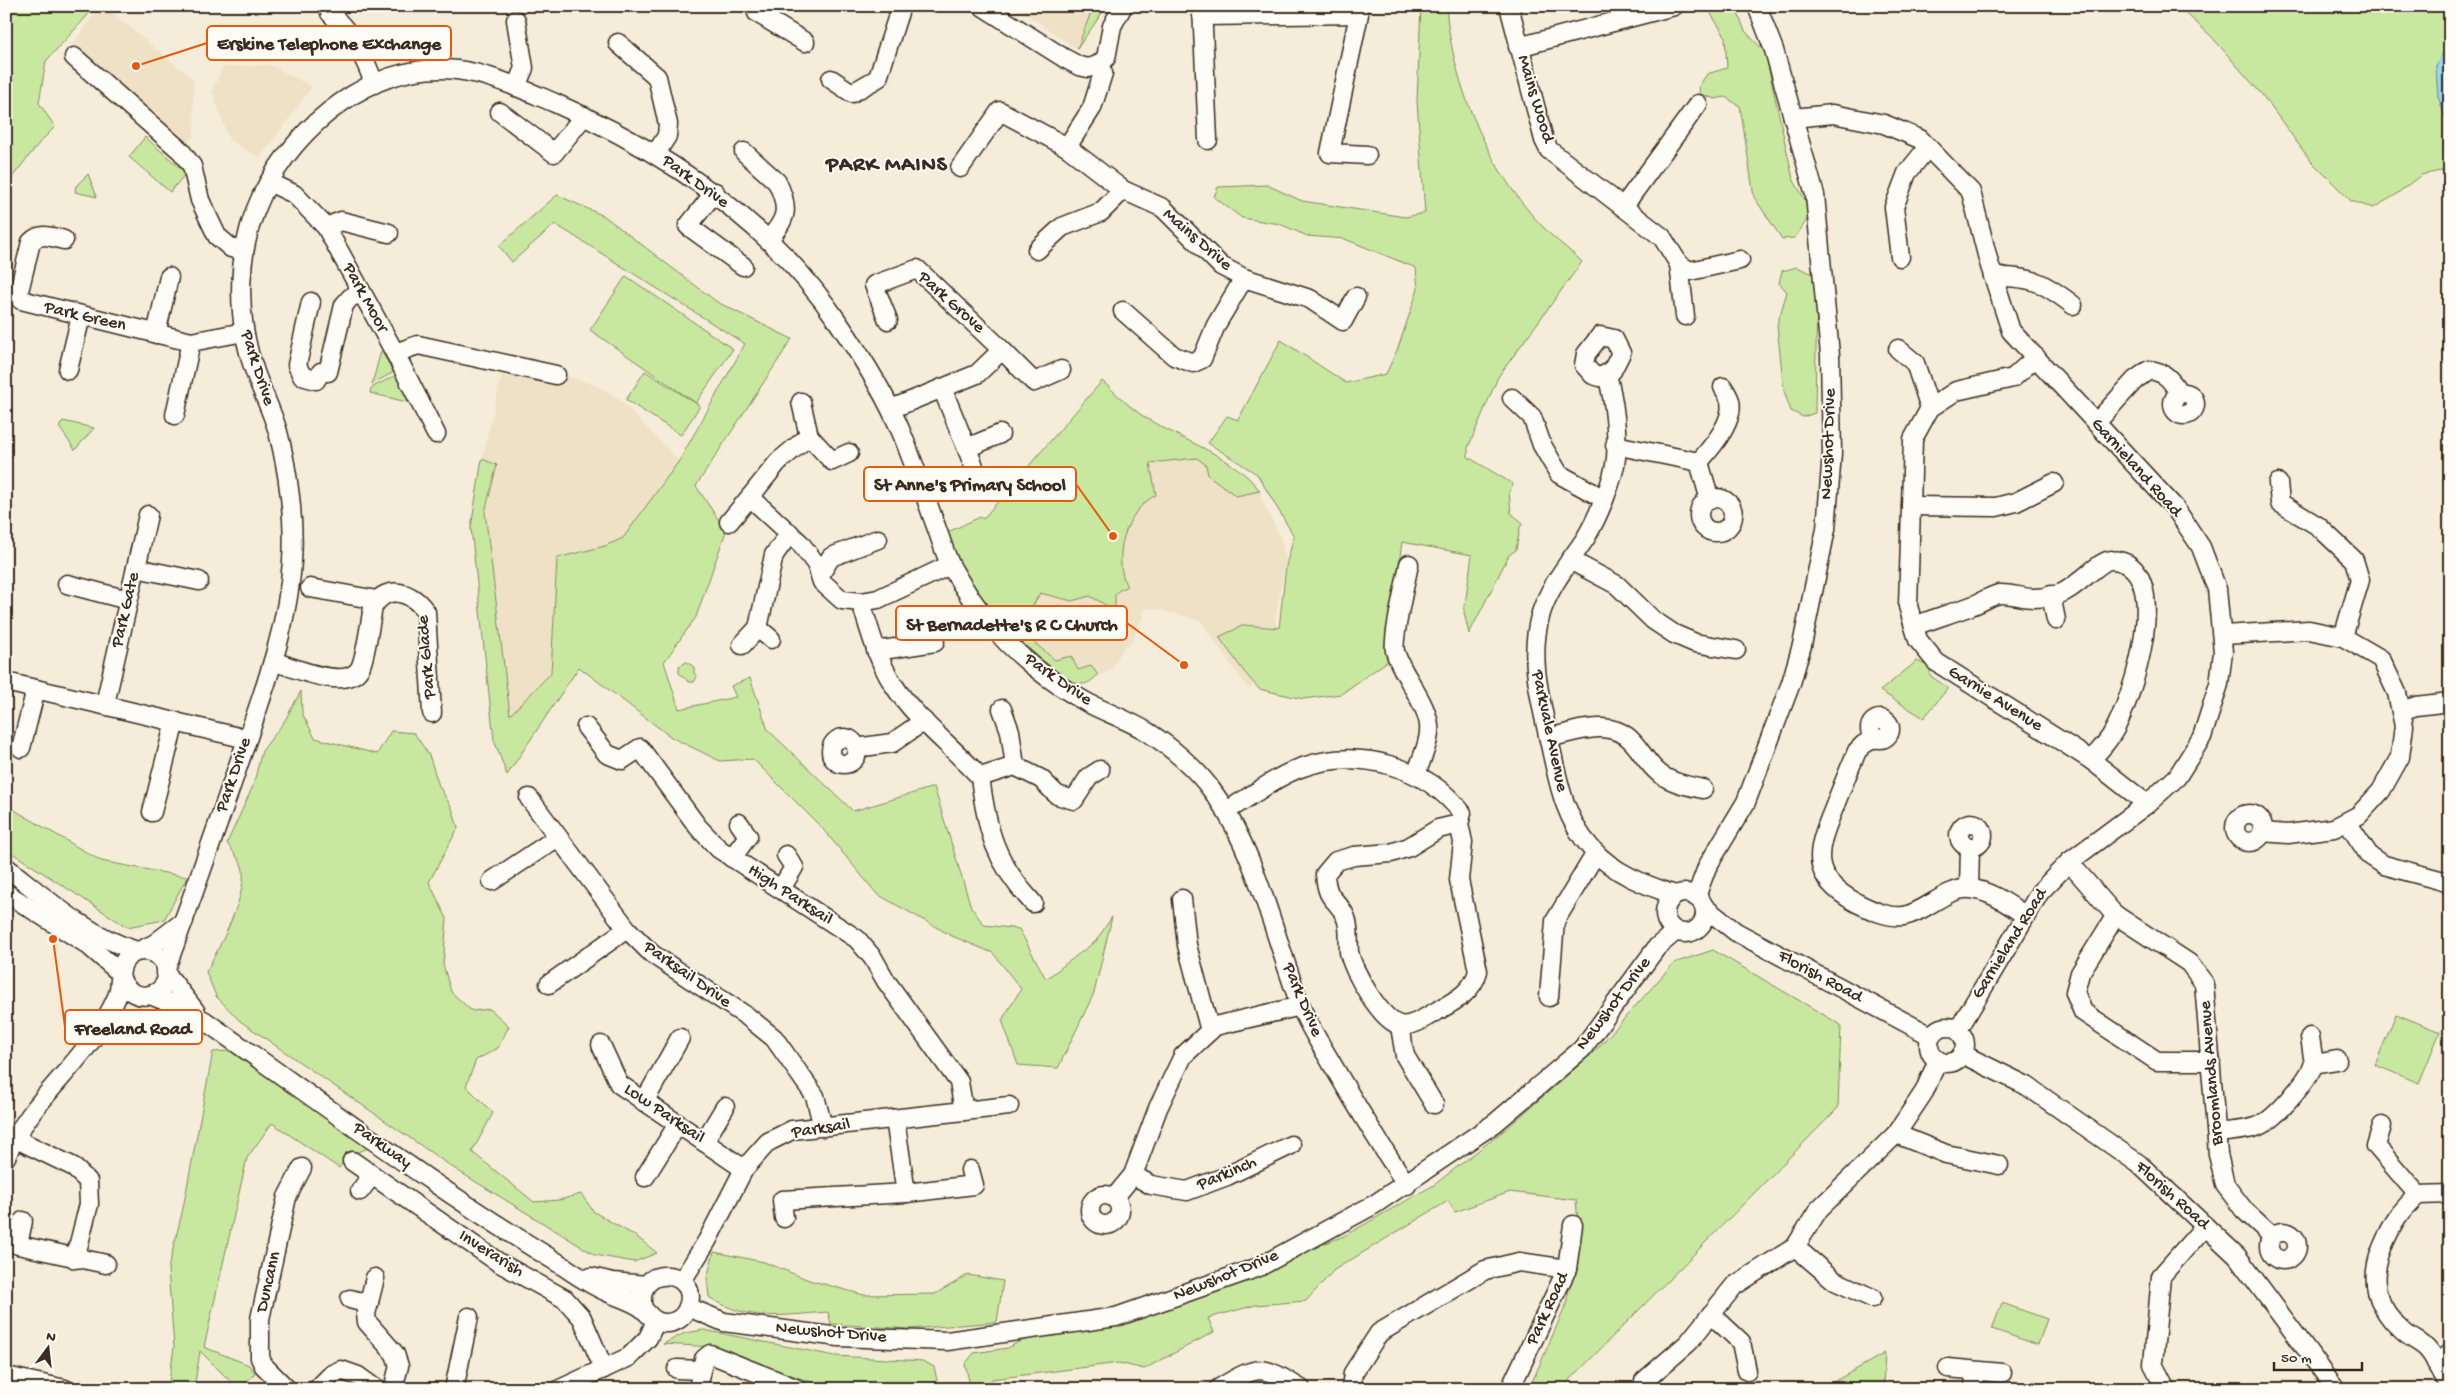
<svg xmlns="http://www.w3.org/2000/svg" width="2456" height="1395" font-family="'Gochi Hand',sans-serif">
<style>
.built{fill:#efe1c6}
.green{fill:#c8e8a0;stroke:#82895f}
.water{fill:#97d8f8;stroke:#7292a1}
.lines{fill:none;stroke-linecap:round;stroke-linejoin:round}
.minor-casing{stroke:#3b2a1e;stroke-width:21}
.minor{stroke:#fdfcf7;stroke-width:18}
.labels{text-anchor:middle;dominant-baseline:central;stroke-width:4;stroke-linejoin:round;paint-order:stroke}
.street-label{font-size:18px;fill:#3b2a1e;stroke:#fdfcf7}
.district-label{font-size:22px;font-weight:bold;letter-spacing:1px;fill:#3b2a1e;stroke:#fdfcf7}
.leader{fill:none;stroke:#e8590c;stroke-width:2}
.callout-dot{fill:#e8590c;stroke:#fdfcf7;stroke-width:2}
.callout{fill:#fdfcf7;stroke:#e8590c;stroke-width:2}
.callout-label{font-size:19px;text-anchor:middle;font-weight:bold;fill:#3b2a1e}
</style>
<rect width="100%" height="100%" fill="#f5ecda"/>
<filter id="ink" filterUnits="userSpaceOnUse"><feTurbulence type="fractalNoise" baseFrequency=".02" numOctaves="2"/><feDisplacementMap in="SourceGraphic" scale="10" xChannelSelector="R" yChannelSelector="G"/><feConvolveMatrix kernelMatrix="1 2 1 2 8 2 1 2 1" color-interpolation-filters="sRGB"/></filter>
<g filter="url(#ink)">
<g class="built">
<polygon points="100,6 104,6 193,79 194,136 176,157 62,60"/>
<polygon points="1015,6 1093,6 1077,49"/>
<polygon points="271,65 312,87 260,158 229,140 212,91 223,67"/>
<polygon points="506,357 595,385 618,398 679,461 623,538 605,546 557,559 551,673 509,716 485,512 497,465 482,459"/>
<polygon points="1102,381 1145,418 1189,440 1248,476 1260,491 1261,498 1281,538 1286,560 1275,620 1279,638 1249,690 1201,621 1153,608 1145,608 1138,630 1128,646 1125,645 1110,671 1098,675 1087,683 1075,683 1043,661 1002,622 968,576 980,517 983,519"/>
</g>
<g class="green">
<polygon points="6,6 96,6 46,61 39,103 55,127 40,142 6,185"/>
<polygon points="1108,6 1104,10 1077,49 1093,7"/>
<path d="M1421 6H1446C1452 86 1492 179 1550 234 1561 244 1572 252 1582 262L1498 377 1468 448V457L1513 484 1509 492 1511 513 1523 523 1520 527 1516 550 1509 555 1469 634 1464 612 1472 555 1402 542 1388 643 1392 658 1341 694 1303 699 1259 689 1245 673 1219 637 1244 625 1279 628 1286 566 1294 536 1257 474 1208 443 1227 416 1238 420 1281 340 1346 383 1386 374 1398 348 1418 289 1416 268 1345 239 1307 236 1280 224 1242 218 1214 197 1218 187 1267 185 1302 201 1405 217 1425 213 1417 101Z"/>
<polygon points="1706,6 1735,6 1745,31 1765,52 1793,179 1812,212 1795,238 1782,239 1754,197 1740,106 1725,97 1715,99 1700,94 1699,86 1707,74 1727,68 1725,36"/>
<polygon points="2178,6 2448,6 2449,42 2436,66 2438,96 2450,131 2450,169 2421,175 2394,196 2373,208 2351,201 2310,160 2263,96 2212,37"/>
<polygon points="145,137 186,173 170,192 129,157"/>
<polygon points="88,174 97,197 75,192 76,186"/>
<polygon points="557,195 604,216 717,302 792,339 696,486 726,531 696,617 664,662 679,709 736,697 731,686 750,678 768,730 853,811 934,787 971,907 984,925 1019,929 1046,979 1096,941 1112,917 1094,993 1058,1068 1018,1065 1002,1020 1021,989 993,953 952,936 877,894 822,828 753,759 720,761 671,737 579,667 507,775 494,740 471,528 482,459 497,465 485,512 510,715 551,673 557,558 605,546 623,538 679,461 745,344 555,224 512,262 499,246"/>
<polygon points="1797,267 1813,274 1817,288 1815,413 1803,417 1791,411 1784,391 1777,325 1787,292 1779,283 1782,271"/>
<polygon points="626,276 733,349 696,403 590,330"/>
<polygon points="381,351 394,372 372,384"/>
<polygon points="645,371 700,406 681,435 626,400"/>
<polygon points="398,374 415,404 370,393 371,388"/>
<path d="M1102 381C1116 393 1130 408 1146 418 1182 441 1235 456 1260 491L1236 496 1208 475 1206 465 1197 458 1150 463 1156 495C1125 511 1112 557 1127 587L1119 590 1115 595V618L1108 632 1100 628 1111 608 1090 596 1072 601 1040 593 1019 630 1055 660 1071 656 1078 670 1091 666 1098 675C1093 679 1089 684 1082 684 1073 684 1066 677 1058 672 1011 638 967 588 946 533L980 517 983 519Z"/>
<polygon points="63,421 94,428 75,450 59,427"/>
<polygon points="1917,661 1932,668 1929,675 1948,688 1924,718 1880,691"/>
<polygon points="687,662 694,667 694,673 697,677 694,682 689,682 679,673 679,666"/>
<path d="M301 691 302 713 315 738 377 754 391 731 414 733 429 755 439 786 452 808 458 828 429 882 447 919 443 964 451 992 472 1011 490 1009 509 1026 498 1048 476 1060 466 1086 493 1113 472 1152 534 1202 559 1200 581 1194 594 1212 637 1237 657 1253 634 1262 595 1255 455 1169 240 1021 216 996 206 972C218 950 250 891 242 866 239 858 231 850 227 843L253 786 262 751 284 722Z"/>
<polygon points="6,805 101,861 187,877 164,920 127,927 6,849"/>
<polygon points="1713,950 1841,1025 1838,1108 1561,1389 1529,1389 1566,1305 1579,1233 1576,1200 1510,1192 1455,1212 1448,1201 1334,1270 1306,1301 1256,1305 1208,1318 1214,1332 1144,1369 1119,1363 992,1379 986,1389 971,1389 965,1364 974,1353 1008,1348 1020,1341 1137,1316 1344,1236 1434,1185 1507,1128 1596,1050 1674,963"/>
<polygon points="2396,1014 2440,1032 2419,1083 2375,1065"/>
<polygon points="230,1051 369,1148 348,1155 339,1168 272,1123 247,1158 204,1347 249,1365 255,1373 244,1385 247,1389 238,1389 200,1351 194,1389 168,1389 174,1347 168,1269 182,1213 213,1052"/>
<path d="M714 1252 764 1262 809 1280 864 1295 935 1294 968 1275 1003 1281 997 1322 910 1329 831 1324 828 1312C782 1315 750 1323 709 1297L707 1278Z"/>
<polygon points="2002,1303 2047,1319 2038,1345 1992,1329"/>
<polygon points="704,1330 835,1356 923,1361 934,1367 939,1389 830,1389 713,1347 663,1344 685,1333"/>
<polygon points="1885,1353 1883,1389 1821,1389"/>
</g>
<polygon class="water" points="2450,40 2450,131 2438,96 2436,66"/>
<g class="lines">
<g class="minor-casing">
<g id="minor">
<polyline points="761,6 757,13 805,42"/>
<polyline points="982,6 1064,58 1079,66 1088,68 1098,65 1106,58 1112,26 1123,6"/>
<polyline points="1202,6 1208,140"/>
<polyline points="1509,6 1544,140 1549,150 1662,237 1679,264 1690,271 1740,260"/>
<path d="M330 13C351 33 365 56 374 84"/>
<polyline points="1202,16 1359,14 1330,153 1367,155"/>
<polyline points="618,43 657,77 668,124 667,136 656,153"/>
<polyline points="1518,47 1674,6"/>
<polyline points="74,57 181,151 192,166 200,200 217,236 231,248 244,251"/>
<polyline points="1098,65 1103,73 1092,108 1067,147 1123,190 1163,208 1221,266 1244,278 1310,299 1343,321 1356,297"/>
<polyline points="831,79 852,93 878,78 901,6"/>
<polyline points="516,87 524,68 516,20"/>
<polyline points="500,112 554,153 584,116"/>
<polyline points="1793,118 1833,114 1884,124 1920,139 1971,192 1989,263 2011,331 2175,508 2201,547 2217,589 2223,652 2219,684 2202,737 2177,777 2147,804 2069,862 2040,892 1958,1030"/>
<path d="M744 152 777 182C790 209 787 219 768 240"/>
<polyline points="960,168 1000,111 1067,147"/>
<polyline points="269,182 294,194 326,227 395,353 436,434"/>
<polyline points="715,192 688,226 743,266"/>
<polyline points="1623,207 1698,104"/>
<polyline points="326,227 341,221 389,233"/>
<path d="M64 240C51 237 41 232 31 242L19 291 21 300 191 342 244 332"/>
<polyline points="1037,250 1062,227 1101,212 1123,190"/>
<polyline points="1900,257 1894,207 1907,173 1928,147"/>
<polyline points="1679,264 1685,316"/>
<path d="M1993 277C2032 276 2043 282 2073 305"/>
<polyline points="311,302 297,365 302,376 316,380 321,372 328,372 344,305 350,298 361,292"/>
<polyline points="1123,311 1174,356 1193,363 1202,359 1216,325 1244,278"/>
<polyline points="888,320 874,285 917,269 1002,350"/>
<polyline points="156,334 169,277"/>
<polygon points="1600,336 1614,339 1621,353 1612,371 1600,377 1593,375 1584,365 1586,354"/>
<polyline points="1898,349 1915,363 1930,408"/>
<polyline points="395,353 418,345 556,375"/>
<polyline points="2036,357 2013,378 1956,391 1930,408 1913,439 1908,606 1918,640 1936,662 2091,760 2147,804"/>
<polyline points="68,370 81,316"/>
<path d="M1607 375C1614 399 1618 433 1616 458 1614 480 1597 519 1585 539 1569 563 1550 585 1541 613 1528 656 1540 697 1549 740 1558 779 1563 817 1591 848 1613 873 1645 885 1675 895"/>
<polyline points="942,388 974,466"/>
<circle cx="2184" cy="404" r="11"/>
<polyline points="1512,398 1532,417 1542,445 1559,474 1604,499"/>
<polyline points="801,402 809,436"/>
<polyline points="891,409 977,374 1002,350 1034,382 1061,370"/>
<polyline points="175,415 191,342"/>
<path d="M2096 423 2135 380 2149 370C2166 372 2171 380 2180 394"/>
<path d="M1615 445 1699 462C1711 448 1735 421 1730 401 1729 396 1725 391 1723 387"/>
<polyline points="967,448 1000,434"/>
<polyline points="849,453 832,461 809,436 778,462 750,497 800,543 816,564 822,582 842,600 861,602 878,599 950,565"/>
<polyline points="1699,462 1710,500"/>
<polyline points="2278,483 2280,503 2318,526 2354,560 2360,580 2343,637"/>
<circle cx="1716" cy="515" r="17"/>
<polyline points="1911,506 1996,507 2016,502 2054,483"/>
<polyline points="729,522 750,497"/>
<polyline points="1570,560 1617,585 1653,620 1674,634 1695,643 1736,650"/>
<path d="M1409 564C1406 581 1392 638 1395 651 1398 662 1404 672 1410 682 1435 725 1434 728 1416 774"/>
<polyline points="136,568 199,581"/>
<polyline points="821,573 831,557 878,539"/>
<polyline points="67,584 128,600"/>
<polyline points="310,588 377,600"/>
<polyline points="2051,595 2056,620"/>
<path d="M861 602C870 631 877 659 893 684 916 720 952 746 980 777L1015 766 1041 779 1057 795 1074 800 1089 777 1100 770"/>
<path d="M1914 626C1933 619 1952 613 1971 606 1980 603 1990 596 1999 594 2010 593 2022 598 2033 598 2041 598 2052 596 2059 594 2076 589 2100 559 2112 560 2177 563 2132 702 2112 734 2107 743 2098 752 2091 760"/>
<polyline points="758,628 771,639"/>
<polyline points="2223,635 2309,630 2343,637 2381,659 2397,693 2404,726 2400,757 2381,791 2359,815 2334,828 2288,834 2262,832"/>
<polyline points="742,645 758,628 774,555 790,533"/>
<polyline points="876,651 935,642"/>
<path d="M273 661C292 667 347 692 360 668 366 656 370 622 373 607 387 582 413 593 426 612L432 713"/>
<polyline points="6,682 247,739"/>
<polyline points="105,704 148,515"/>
<polyline points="1002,709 1010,731 1015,766"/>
<polyline points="2401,711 2416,706 2450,702"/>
<circle cx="1880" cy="729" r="10"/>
<polyline points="586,727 607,754 622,760 640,748 698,827 719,849 857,939 873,958 886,981 959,1082 964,1111"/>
<path d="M1875 737 1863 745 1857 751C1849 770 1841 789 1834 808 1816 851 1808 877 1857 903 1871 910 1888 918 1904 916 1926 912 1948 886 1971 889 1991 891 2009 905 2025 915"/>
<path d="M1549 738C1566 734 1585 727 1602 728 1637 730 1638 757 1660 774 1672 783 1689 786 1703 789"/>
<circle cx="844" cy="751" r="13"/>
<polyline points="21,748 36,689"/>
<polyline points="856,748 892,743 924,721"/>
<path d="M980 777C987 831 995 862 1033 903"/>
<polyline points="529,798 627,929 652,954 748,1017 774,1038 815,1096 823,1127"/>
<path d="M1226 811C1251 797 1276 776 1303 767 1359 748 1426 766 1462 813L1459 824 1463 842 1459 880 1478 971C1473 991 1457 1000 1439 1010 1428 1015 1413 1028 1400 1025 1382 1022 1352 970 1349 952 1348 941 1350 928 1346 918 1338 897 1327 904 1325 874L1336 861 1354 856 1391 853 1409 847 1438 829 1459 824"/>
<polyline points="152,812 175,721"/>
<circle cx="2249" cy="828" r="14"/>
<polyline points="2347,822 2369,855 2384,865 2447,882 2450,885"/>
<circle cx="1971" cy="835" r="12"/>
<polyline points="732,858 748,836 739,823"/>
<polyline points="2069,862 2114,914 2189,963 2204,983 2218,1154 2225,1185 2244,1210 2272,1236"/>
<path d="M6 867C47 899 87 936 137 951"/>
<polyline points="492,881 558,837"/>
<polyline points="1969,888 1970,847"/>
<polyline points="781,889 794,867 786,855"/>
<polyline points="6,893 88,945 120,973"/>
<circle cx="1685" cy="913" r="20"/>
<polyline points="1696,897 1707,867 1746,802 1791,683 1802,645 1826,529 1832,453 1830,355 1815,195 1774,50 1757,6"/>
<polyline points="1182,899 1187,945 1210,1031"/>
<polyline points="1704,907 1736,932 1931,1036"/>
<polyline points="2116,915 2080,973 2075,992 2083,1012 2157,1061 2211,1061"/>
<polyline points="141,950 154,944 184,921"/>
<path d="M166 968C192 899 216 830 240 760 262 696 288 629 292 561 295 521 288 470 278 432 272 411 262 392 255 372 235 316 236 249 262 195 297 124 373 61 457 70 491 74 524 90 555 103 666 152 769 220 838 322 862 357 886 395 902 434 915 466 926 499 938 532 942 543 946 557 952 568 962 586 975 605 988 621 1014 654 1051 683 1088 703 1107 713 1128 720 1146 731 1169 745 1198 770 1213 792 1256 850 1275 939 1301 1007 1309 1027 1321 1045 1332 1064 1356 1105 1380 1145 1407 1185"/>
<polyline points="166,973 196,1012"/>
<polyline points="549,984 627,929"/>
<path d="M150 995 175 1005 205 1021C322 1103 437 1190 560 1264 575 1274 589 1284 605 1291 617 1297 633 1301 643 1309 650 1315 653 1322 664 1323 676 1324 686 1316 689 1304 698 1268 633 1263 643 1309"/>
<polyline points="1549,997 1555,921 1596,853"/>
<polyline points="1400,1026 1405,1056 1434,1104"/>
<circle cx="1947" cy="1045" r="18"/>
<polyline points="2310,1037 2314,1064"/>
<polyline points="601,1045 619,1084 744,1169"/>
<polyline points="1962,1054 2027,1086 2139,1164 2237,1256 2336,1389"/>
<polyline points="644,1102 680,1038"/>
<polyline points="895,1119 906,1193"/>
<polyline points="2382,1126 2376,1146 2418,1195"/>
<path d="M2217 1133C2230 1131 2244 1131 2256 1127 2275 1121 2307 1081 2314 1064L2337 1060"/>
<polyline points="1896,1134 1946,1154 1999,1165"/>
<polyline points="14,1138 72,1166 88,1181 89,1204 75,1259"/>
<polyline points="704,1142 725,1107"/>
<path d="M6 1157C28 1104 73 1072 102 1025 108 1015 114 1005 118 994 122 981 117 965 129 956 141 946 162 952 166 968 173 996 133 1008 121 979"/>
<polyline points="352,1161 498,1262 565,1299 582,1318 604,1369"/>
<polyline points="1133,1175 1151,1185 1187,1191 1227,1176 1291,1145"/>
<polyline points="645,1177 678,1124"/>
<polyline points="360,1191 372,1175"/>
<circle cx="1105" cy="1210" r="15"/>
<polyline points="1114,1198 1133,1175 1158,1108 1183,1056 1215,1026 1301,1006"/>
<polyline points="784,1218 782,1200 906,1193 974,1185 970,1170"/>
<polyline points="23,1221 18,1245 106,1264"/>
<circle cx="2283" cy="1246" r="14"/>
<polyline points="1795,1247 1835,1281 1872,1298"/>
<polyline points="591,1277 613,1282 646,1285"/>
<polyline points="375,1278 366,1314 367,1322 395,1354 399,1366 393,1389"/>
<polyline points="682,1281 707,1241 744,1169 768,1142 792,1130 1009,1106"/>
<polyline points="350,1299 369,1304"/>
<polyline points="688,1307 724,1322 839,1337 947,1341 1116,1317 1259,1267 1375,1204 1495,1123 1582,1049 1657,947 1676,931"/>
<polyline points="1711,1314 1741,1342 1747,1371"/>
<polyline points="2436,1363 2450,1353"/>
<polyline points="1948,1368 2002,1373"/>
<polyline points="677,1369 701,1370"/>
<polyline points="6,1376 65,1389"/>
<path d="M2445 1378C2439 1368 2433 1353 2424 1346 2418 1341 2411 1338 2405 1333 2377 1309 2368 1282 2382 1248 2392 1224 2399 1212 2418 1195L2450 1194"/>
<polyline points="287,1389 264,1366 260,1358 260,1319 287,1197 302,1168"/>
<polyline points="317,1389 332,1374 341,1370 358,1376 376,1389"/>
<polyline points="454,1389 469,1317"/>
<polyline points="560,1389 629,1357 648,1338 656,1321"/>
<polyline points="698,1389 704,1359 710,1354 798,1389"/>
<path d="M1218 1389C1259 1364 1261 1364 1301 1389"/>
<polyline points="1351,1389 1353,1373 1379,1333 1485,1270 1519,1262 1567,1269"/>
<polyline points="1510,1389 1567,1269 1573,1225"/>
<polyline points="1643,1389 1644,1381 1688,1343 1734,1286 1795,1247 1819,1209 1896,1134 1924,1092 1938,1060"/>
<polyline points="1974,1389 1975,1371"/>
<polyline points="2166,1389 2153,1364 2161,1276 2205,1226"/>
</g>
</g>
<use href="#minor" class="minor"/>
</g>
</g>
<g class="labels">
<g class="street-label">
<text transform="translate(1535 99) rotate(73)">Mains Wood</text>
<text transform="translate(695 182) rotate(36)">Park Drive</text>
<text transform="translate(1197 240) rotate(41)">Mains Drive</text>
<text transform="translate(365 298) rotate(61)">Park Moor</text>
<text transform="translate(951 303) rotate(42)">Park Grove</text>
<text transform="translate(85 317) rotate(13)">Park Green</text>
<text transform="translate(257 368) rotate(72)">Park Drive</text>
<text transform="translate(1829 444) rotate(-88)">Newshot Drive</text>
<text transform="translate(2136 468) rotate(48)">Garnieland Road</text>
<text transform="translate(126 610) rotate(-77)">Park Gate</text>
<text transform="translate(427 657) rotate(-95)">Park Glade</text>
<text transform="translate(1058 680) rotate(35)">Park Drive</text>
<text transform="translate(1995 699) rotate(32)">Garnie Avenue</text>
<text transform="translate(1549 731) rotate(78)">Parkvale Avenue</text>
<text transform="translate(234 775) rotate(-71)">Park Drive</text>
<text transform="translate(790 895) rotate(33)">High Parksail</text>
<text transform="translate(2010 944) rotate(-58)">Garnieland Road</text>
<text transform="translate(687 975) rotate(35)">Parksail Drive</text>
<text transform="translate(1820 977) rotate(28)">Florish Road</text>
<text transform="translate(1302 1000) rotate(67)">Park Drive</text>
<text transform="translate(1614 1004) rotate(-53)">Newshot Drive</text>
<text transform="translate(2212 1073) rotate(-95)">Broomlands Avenue</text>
<text transform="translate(664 1114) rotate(34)">Low Parksail</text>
<text transform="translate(821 1129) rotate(-9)">Parksail</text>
<text transform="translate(382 1146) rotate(35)">Parkway</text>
<text transform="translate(1227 1174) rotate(-23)">Parkinch</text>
<text transform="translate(2172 1196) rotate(42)">Florish Road</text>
<text transform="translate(491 1254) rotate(32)">Inverarish</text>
<text transform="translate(1226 1276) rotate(-22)">Newshot Drive</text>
<text transform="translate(269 1282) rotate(-77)">Duncann</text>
<text transform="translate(1548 1309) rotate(-65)">Park Road</text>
<text transform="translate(831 1333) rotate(5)">Newshot Drive</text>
</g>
<g class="district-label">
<text x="887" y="166">PARK MAINS</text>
</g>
</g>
<path class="leader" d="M136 66L207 43M1113 536L1076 484M1184 665L1127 623M53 939L65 1027"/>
<g class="callout-dot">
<circle cx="136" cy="66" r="5"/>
<circle cx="1113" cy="536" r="5"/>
<circle cx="1184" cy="665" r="5"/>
<circle cx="53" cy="939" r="5"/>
</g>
<g class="callout">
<rect x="207" y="26" width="244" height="34" rx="5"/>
<rect x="864" y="467" width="212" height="34" rx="5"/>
<rect x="896" y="606" width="231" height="34" rx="5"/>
<rect x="65" y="1010" width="137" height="34" rx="5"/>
</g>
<g class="callout-label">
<text x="329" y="49">Erskine Telephone Exchange</text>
<text x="970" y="490">St Anne's Primary School</text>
<text x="1012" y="630">St Bernadette's R C Church</text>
<text x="133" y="1034">Freeland Road</text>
</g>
<rect width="2456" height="1395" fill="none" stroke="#fdfcf7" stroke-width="25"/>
<rect x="12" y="12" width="2431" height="1370" fill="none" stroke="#3b2a1e" stroke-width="2" filter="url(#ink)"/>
<g transform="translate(48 1348) rotate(15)" stroke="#fdfcf7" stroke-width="4" paint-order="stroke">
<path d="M0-4L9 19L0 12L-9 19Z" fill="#3b2a1e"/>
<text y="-8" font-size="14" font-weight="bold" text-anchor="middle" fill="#3b2a1e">N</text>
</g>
<path d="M2274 1362v8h88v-8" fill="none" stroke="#3b2a1e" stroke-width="2.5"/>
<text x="2281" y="1362" font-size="15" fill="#3b2a1e" stroke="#fdfcf7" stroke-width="4" paint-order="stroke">50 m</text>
</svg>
